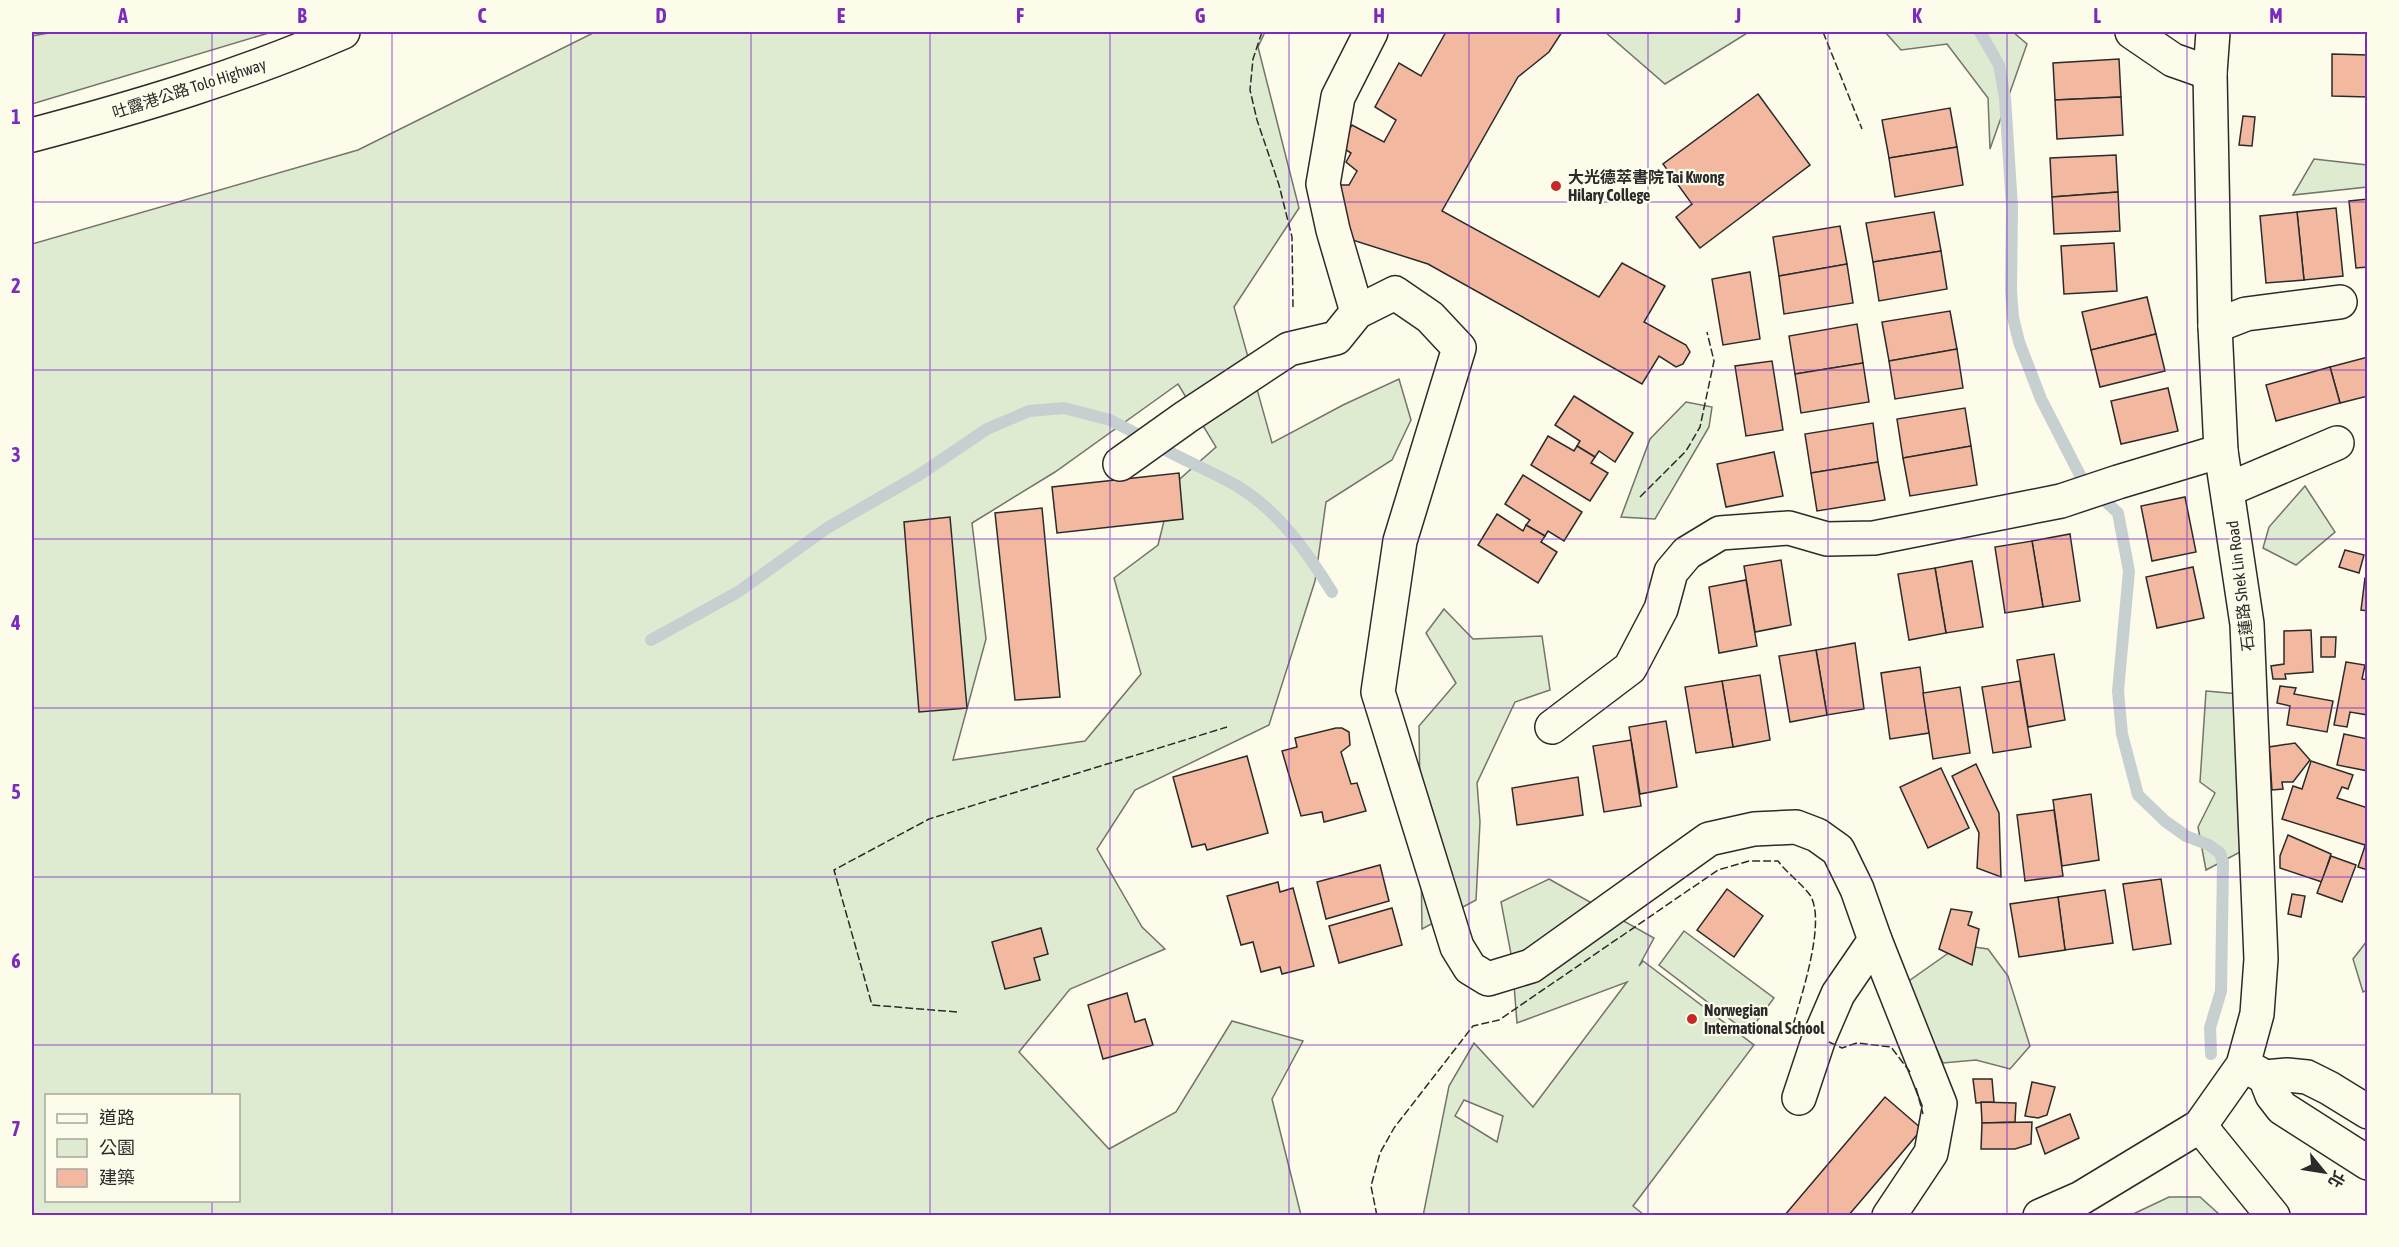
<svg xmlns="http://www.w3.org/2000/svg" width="2399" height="1247" font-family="'Asap Condensed','Noto Sans TC',sans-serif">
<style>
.green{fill:#deebd1;stroke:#74746e;stroke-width:1.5;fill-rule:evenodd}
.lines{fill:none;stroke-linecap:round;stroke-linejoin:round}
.stream{stroke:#c7d0d0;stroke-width:12}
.building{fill:#f2b8a0;stroke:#2b2b2b;stroke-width:1.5}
.minor-casing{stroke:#2b2b2b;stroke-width:36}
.highway-casing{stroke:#2b2b2b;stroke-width:36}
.minor{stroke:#fdfbea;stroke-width:33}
.highway{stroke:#fdfbea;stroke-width:33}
.fence{stroke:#2b2b2b;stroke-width:1.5;stroke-dasharray:8 3;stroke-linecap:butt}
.grid{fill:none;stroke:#7b2cbf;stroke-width:1.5;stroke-opacity:0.55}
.poi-dot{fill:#c62828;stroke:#fdfbea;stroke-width:2}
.labels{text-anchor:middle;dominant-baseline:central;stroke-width:4.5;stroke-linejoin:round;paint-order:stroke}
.street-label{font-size:16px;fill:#2b2b2b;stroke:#fdfbea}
.poi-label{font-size:16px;font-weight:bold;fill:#2b2b2b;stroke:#fdfbea;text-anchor:start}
.neatline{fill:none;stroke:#7b2cbf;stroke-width:2}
.grid-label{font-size:20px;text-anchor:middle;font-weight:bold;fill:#7b2cbf}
</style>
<rect width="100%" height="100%" fill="#fdfbea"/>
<g class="green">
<polygon points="54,32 272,32 32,104 32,36"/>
<path d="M595 32H1265L1258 47 1299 208 1234 307 1272 443 1343 405 1399 379 1411 420 1392 460 1326 502 1315 581 1269 725 1135 790 1097 849 1142 927 1165 949 1070 989 1019 1052 1109 1149 1176 1112 1232 1021 1303 1041 1272 1099 1301 1215H32V244L358 150ZM1178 384 1216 447 1173 485 1158 545 1114 578 1141 674 1085 741 953 760 986 639 972 523 1055 472ZM46 1096H238V1200H46Z"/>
<polygon points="1605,32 1749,32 1665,84"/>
<polygon points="1885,32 2013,32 2027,44 1990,149 1988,98 1947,44 1901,50"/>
<polygon points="2314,159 2367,165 2367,187 2293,195"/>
<polygon points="1686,402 1712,407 1709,427 1655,519 1621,517 1650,439"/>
<polygon points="2305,486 2335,532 2296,565 2263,548 2269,527"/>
<polygon points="1444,609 1473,639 1542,636 1550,690 1515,702 1477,783 1480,822 1476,900 1422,929 1419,726 1456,683 1426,633"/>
<polygon points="2206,691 2262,696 2242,851 2206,870 2198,827 2215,793 2200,782"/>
<path d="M1549 879 1654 938 1639 966 1643 961 1754 1045 1633 1206 1644 1215 1423 1216 1449 1086 1474 1043 1533 1107 1627 982 1517 1023 1512 959 1501 902ZM1464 1100 1503 1116 1497 1142 1455 1116Z"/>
<polygon points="1684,931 1774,998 1748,1033 1659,965"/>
<polygon points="2367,941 2367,990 2363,992 2353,959"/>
<polygon points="1960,945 1988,949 2008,976 2030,1046 2010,1069 1976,1060 1943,1063 1906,983"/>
<polygon points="2169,1197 2200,1197 2220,1215 2131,1215"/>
</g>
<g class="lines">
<g class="stream">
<polyline points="1980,32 1999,65 2005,98 2012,207 2011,291 2013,317 2019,342 2041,399 2082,479 2118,513 2129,571 2118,691 2122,734 2138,795 2165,821 2186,836 2209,845 2220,853 2223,863 2221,991 2210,1028 2211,1054"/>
<path d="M1162 448C1187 462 1213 472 1237 486 1279 511 1307 552 1332 592"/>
<polyline points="651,640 738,592 827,528 919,475 987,429 1029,411 1064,408 1110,420 1139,435"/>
</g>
</g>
<g class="building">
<polygon points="1446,32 1562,32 1549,52 1518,77 1442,211 1599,297 1622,263 1665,286 1644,322 1686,345 1690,352 1683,364 1676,367 1659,356 1642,384 1428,264 1343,237 1339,185 1349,185 1357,171 1346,162 1351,153 1340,146 1352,125 1384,142 1396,120 1375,107 1399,63 1421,76"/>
<polygon points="2332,54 2368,55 2368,97 2332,96"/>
<polygon points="2119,59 2121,97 2055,100 2053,63"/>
<polygon points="1758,94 1810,165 1700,248 1676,217 1692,204 1663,164"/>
<polygon points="2121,97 2123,135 2057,139 2055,100"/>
<polygon points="1950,108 1957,147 1889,158 1882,120"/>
<polygon points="2243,116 2255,117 2252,146 2239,145"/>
<polygon points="1957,147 1963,185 1895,197 1889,158"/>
<polygon points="2116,155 2118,192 2052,197 2050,158"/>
<polygon points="2118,192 2120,231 2054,234 2052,197"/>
<polygon points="2368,199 2368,267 2356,268 2349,201"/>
<polygon points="2336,208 2343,276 2304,280 2297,212"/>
<polygon points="1934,212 1941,251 1873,262 1866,223"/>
<polygon points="2297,212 2304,280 2266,283 2260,216"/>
<polygon points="1840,226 1847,264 1779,276 1773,237"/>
<polygon points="2114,243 2117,291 2064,294 2061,246"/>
<polygon points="1941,251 1947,289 1879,301 1873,262"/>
<polygon points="1847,264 1853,303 1784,314 1779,276"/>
<polygon points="1750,272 1760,339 1723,345 1712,279"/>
<polygon points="2147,297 2156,334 2091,350 2082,312"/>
<polygon points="1950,311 1957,349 1889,361 1882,322"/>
<polygon points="1857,324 1863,363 1795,374 1789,336"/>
<polygon points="2156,334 2165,371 2100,387 2091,350"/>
<polygon points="1957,349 1963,388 1895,399 1889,361"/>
<polygon points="2368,357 2368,396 2340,403 2330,367"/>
<polygon points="1772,361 1783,430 1746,436 1735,366"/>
<polygon points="1863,363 1869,402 1801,413 1795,374"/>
<polygon points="2330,367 2340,403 2276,421 2266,385"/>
<polygon points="2168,388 2178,431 2121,444 2111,401"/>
<polygon points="1574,396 1633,433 1615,462 1599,451 1595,457 1577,446 1580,441 1555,425"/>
<polygon points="1965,408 1971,446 1903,458 1897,419"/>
<polygon points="1873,423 1878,462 1811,473 1805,434"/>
<polygon points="1548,436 1574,451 1577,446 1595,457 1591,463 1608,473 1590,501 1531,465"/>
<polygon points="1971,446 1977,485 1910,496 1903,458"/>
<polygon points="1774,452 1783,496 1726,507 1717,464"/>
<polygon points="1878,462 1885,500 1817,511 1811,473"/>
<polygon points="1179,473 1183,519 1057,533 1052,487"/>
<polygon points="1523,475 1582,512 1564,541 1548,531 1545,536 1526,525 1530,520 1505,504"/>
<polygon points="2185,497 2196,552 2152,561 2141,506"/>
<polygon points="1042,508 1060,697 1015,700 995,513"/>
<polygon points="1497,514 1523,531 1526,525 1545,536 1541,542 1557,552 1538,583 1478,545"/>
<polygon points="950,517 967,708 919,712 904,522"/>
<polygon points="2070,534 2080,601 2043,607 2032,541"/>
<polygon points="2032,541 2043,607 2005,613 1995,547"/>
<polygon points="2345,550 2364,555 2359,573 2339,567"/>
<polygon points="1781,560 1791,625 1755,632 1744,566"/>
<polygon points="1972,561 1983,627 1946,633 1935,568"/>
<polygon points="2193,567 2204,618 2157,628 2146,577"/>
<polygon points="1935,568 1946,633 1909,640 1898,574"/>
<polygon points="2365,578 2368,578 2368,611 2361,610"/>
<polygon points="1746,580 1757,646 1719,653 1709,587"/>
<polygon points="2311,630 2313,672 2285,674 2286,679 2273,679 2271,666 2284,664 2284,631"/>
<polygon points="2321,637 2336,637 2335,657 2321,657"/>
<polygon points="1855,643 1864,709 1827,715 1816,650"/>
<polygon points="1816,650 1827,715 1790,722 1779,656"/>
<polygon points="2054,654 2065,720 2028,727 2017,660"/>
<polygon points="2346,662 2365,665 2362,679 2368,680 2368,715 2350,712 2347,727 2334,725"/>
<polygon points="1920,667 1929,733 1890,739 1881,673"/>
<polygon points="1760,675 1770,740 1733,747 1722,681"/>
<polygon points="1722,681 1733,747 1696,753 1685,687"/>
<polygon points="2020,681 2031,747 1993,753 1982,687"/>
<polygon points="2280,686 2296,688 2294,694 2333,701 2327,732 2287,725 2290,706 2277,703"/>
<polygon points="1960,687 1970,753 1933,759 1923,693"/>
<polygon points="1666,721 1677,787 1640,794 1629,727"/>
<polygon points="1336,728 1342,728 1349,732 1350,745 1341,752 1351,784 1357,783 1366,811 1324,822 1322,812 1301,816 1282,751 1297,747 1295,738"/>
<polygon points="2344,734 2368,739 2368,771 2337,765"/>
<polygon points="1631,740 1641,806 1604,812 1593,746"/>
<polygon points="2295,743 2310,760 2293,782 2282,782 2283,789 2272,790 2269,747"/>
<polygon points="1247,756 1268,833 1207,850 1205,844 1192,847 1173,777"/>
<polygon points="2311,761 2353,775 2348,789 2342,787 2337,798 2368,808 2368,837 2365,845 2282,819 2293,786 2302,789"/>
<polygon points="1976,764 1999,813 2001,877 1977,868 1979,833 1952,776"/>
<polygon points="1941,768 1969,828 1928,848 1900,787"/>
<polygon points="1578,777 1583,815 1517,825 1512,788"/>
<polygon points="2091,794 2099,860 2062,866 2053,800"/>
<polygon points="2054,810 2063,876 2025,881 2017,815"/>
<polygon points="2288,835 2331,854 2322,882 2280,868 2280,856"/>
<polygon points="2368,837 2368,870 2358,867"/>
<polygon points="2331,856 2356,865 2342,902 2317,893"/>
<polygon points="1380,865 1389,901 1326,919 1317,882"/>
<polygon points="2161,879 2171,944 2133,950 2123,884"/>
<polygon points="1278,882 1280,892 1293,888 1314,966 1282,974 1280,967 1261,972 1253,942 1241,945 1227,896"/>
<polygon points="1727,889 1763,916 1734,957 1697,930"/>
<polygon points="2105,890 2113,943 2065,950 2058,897"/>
<polygon points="2292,894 2305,896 2301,917 2288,914"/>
<polygon points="2058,897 2065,950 2019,957 2010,904"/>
<polygon points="1392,908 1402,945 1339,963 1329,926"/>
<polygon points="1951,909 1972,912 1968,925 1979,929 1972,965 1939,949"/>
<polygon points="1041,928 1048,954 1034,958 1040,980 1005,989 992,942"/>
<polygon points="1127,993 1135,1022 1145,1019 1153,1045 1103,1059 1088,1005"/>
<polygon points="1973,1079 1992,1079 1994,1102 1976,1103"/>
<polygon points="2032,1082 2055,1087 2047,1115 2038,1118 2025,1116"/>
<polygon points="1885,1097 1922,1129 1848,1216 1784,1216"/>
<polygon points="1981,1102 2016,1103 2015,1122 1982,1123"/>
<polygon points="2070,1114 2079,1138 2045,1154 2036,1128"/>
<polygon points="2032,1122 2031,1144 2015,1149 1981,1149 1982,1123"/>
</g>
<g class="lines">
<g class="minor-casing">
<g id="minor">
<polyline points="2132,32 2173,60 2210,73"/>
<polyline points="1357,312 1333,230 1323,184 1338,97 1371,32"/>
<polyline points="2215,326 2246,314 2340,302"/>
<polyline points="1120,464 1186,417 1289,349 1336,338 1357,312 1395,293 1430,317 1459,348 1400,541 1378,692 1457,947 1470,968 1488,979 1531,966 1709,839 1754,829 1796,827 1817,835 1838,850 1857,889 1875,940 1940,1104 1931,1153 1889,1216"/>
<polyline points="2229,489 2337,443"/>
<polyline points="1552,727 1630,668 1661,609 1671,572 1687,553 1720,533 1789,528 1827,539 1874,538 2061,501 2118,482 2221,451"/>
<polyline points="2247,1067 2265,1077 2287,1075 2307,1077 2329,1088 2368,1112"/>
<polyline points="2265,1077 2272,1095 2282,1108 2368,1163"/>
<polyline points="1799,1098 1819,1038 1838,994 1875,940"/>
<polyline points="2200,1126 2273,1216"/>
<polyline points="2040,1216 2081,1198 2200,1126 2243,1065 2257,1014 2261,959 2247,624 2221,451 2215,326 2210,73 2213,32"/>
</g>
</g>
<g class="highway-casing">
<path id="highway" d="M32 135C138 107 242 76 343 32"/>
</g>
<use href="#minor" class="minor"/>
<use href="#highway" class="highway"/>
<g class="fence">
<polyline points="1262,32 1253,59 1250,90 1257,120 1279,185 1292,237 1293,307"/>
<polyline points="1823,32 1862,129"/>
<polyline points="1640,497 1686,451 1700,427 1714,361 1707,332"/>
<polyline points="957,1012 872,1005 834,870 929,819 1227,727"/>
<polyline points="1829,1042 1842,1048 1857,1043 1891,1047 1910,1072"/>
<polyline points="1916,1088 1923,1114"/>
<path d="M1377 1216 1371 1186 1380 1153 1394 1128 1473 1026 1499 1020 1718 870 1749 861H1778C1787 873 1801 883 1810 895 1827 922 1800 999 1792 1029L1806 1033"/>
</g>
</g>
<path class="grid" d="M212 32V1096M392 32V1216M571 32V1216M751 32V1216M930 32V1216M1110 32V1216M1289 32V1216M1469 32V1216M1648 32V1216M1828 32V1216M2007 32V1216M2187 32V1216M32 202H2368M32 370H2368M32 539H2368M32 708H2368M32 877H2368M32 1045H2368M212 1200V1216"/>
<g class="poi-dot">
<circle cx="1556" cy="186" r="6"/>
<circle cx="1692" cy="1019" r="6"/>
</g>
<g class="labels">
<g class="street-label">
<text transform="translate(189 88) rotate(-18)">吐露港公路 Tolo Highway</text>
<text transform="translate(2240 586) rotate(-97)">石蓮路 Shek Lin Road</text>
</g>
<g class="poi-label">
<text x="1568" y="177">大光德萃書院 Tai Kwong<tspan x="1568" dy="18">Hilary College</tspan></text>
<text x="1704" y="1010">Norwegian<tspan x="1704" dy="18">International School</tspan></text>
</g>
</g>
<rect width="2399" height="1247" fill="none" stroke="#fdfbea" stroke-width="66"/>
<rect x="45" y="1094" width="195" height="108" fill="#fdfbea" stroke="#a9a89e" stroke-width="1.5"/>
<rect x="57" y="1114" width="30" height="9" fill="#fdfbea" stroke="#a9a89e" stroke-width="1.5"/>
<text x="99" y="1124" font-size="18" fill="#2b2b2b">道路</text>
<rect x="57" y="1139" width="30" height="18" fill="#deebd1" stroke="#a9a89e" stroke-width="1.5"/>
<text x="99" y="1154" font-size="18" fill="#2b2b2b">公園</text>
<rect x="57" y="1169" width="30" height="18" fill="#f2b8a0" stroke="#a9a89e" stroke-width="1.5"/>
<text x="99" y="1184" font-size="18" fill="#2b2b2b">建築</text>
<g transform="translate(2324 1172) rotate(120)" stroke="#fdfbea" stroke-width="4.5" paint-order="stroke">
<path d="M0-4.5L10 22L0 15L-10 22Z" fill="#2b2b2b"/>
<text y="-9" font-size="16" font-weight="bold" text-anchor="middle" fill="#2b2b2b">北</text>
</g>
<rect x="33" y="33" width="2333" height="1181" class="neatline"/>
<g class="grid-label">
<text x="123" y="23">A</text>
<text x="302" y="23">B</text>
<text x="482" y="23">C</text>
<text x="661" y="23">D</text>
<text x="841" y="23">E</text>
<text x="1020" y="23">F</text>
<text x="1200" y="23">G</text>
<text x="1379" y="23">H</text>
<text x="1558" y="23">I</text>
<text x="1738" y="23">J</text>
<text x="1917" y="23">K</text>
<text x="2097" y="23">L</text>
<text x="2276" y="23">M</text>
<text x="16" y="124">1</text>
<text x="16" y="293">2</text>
<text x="16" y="462">3</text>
<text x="16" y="630">4</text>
<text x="16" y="799">5</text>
<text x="16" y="968">6</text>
<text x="16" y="1136">7</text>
</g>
</svg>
